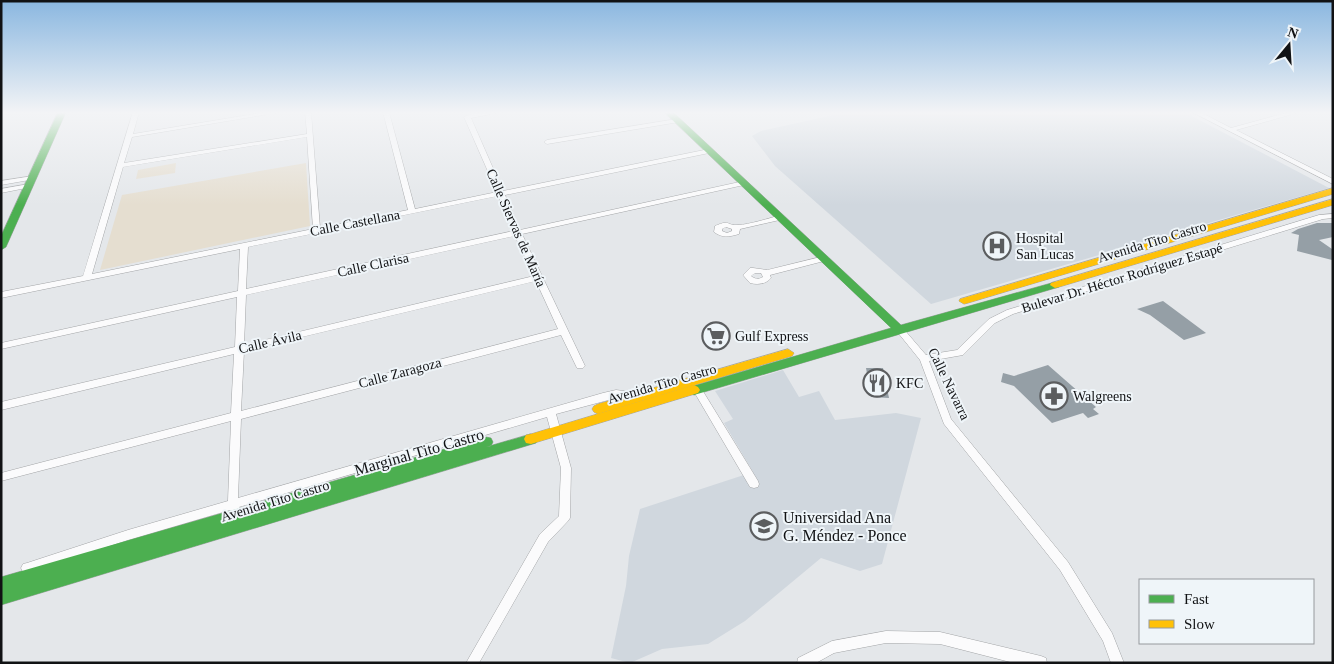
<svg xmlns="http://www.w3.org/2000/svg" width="1334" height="664" font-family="'Times New Roman',serif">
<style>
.built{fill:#d0d7de}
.green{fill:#e5ded0}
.building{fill:#959fa6}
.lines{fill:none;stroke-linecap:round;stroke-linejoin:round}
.street-casing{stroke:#a3a5a7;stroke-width:1}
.fast-casing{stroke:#a3a5a7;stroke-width:1}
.slow-casing{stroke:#a3a5a7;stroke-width:1}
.street{fill:#fbfbfc;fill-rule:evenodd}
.fast{fill:#4caf50;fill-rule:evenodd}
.slow{fill:#ffc107;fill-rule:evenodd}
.labels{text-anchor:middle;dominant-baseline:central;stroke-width:4;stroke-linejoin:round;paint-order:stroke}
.street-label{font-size:14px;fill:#111214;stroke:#eff5f9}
.poi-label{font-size:14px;fill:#111214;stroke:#eff5f9;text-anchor:start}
.near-street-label{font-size:16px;fill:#111214;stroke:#eff5f9}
.near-poi-label{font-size:16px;fill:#111214;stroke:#eff5f9;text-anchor:start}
</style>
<rect width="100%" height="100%" fill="#e4e7ea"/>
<g class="built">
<polygon points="859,112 1184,112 1329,188 931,304 775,166 752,136 761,131 829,116"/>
<polygon points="783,370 799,397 819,391 835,420 896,413 921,418 882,564 860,571 821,558 745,621 708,644 662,649 630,663 611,658 626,586 629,556 640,509 753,472 724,423 733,419 715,391"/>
</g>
<g class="green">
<polygon points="176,163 175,173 136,179 138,170"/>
<polygon points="306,163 310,226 100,270 122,195"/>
</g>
<g class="building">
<polygon points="1317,223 1333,223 1333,237 1319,240 1332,249 1332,260 1297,251 1299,235 1291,233 1298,229"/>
<polygon points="1163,301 1206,333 1184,340 1150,315 1137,309"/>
<polygon points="723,330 728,337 709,342 705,335"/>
<polygon points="1048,365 1096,407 1093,409 1099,414 1088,418 1083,413 1052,423 1014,386 1001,382 1003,373 1014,376"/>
<polygon points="866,368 883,368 889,398 871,397"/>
</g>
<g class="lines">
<g class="street-casing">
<g id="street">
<path d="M133 112H139L133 134 266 112H281L132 137 124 163 307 134 305 112H311L320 228 408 210 383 112H389L415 209 497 192 464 117C474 112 489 112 501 112L471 118 503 191 709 149 712 151 709 153 505 195 520 230 744 181 747 183 744 185 522 234 585 366 583 368H577L561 335 241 419 238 498 603 393 616 390 639 393 641 396 639 399 636 400 616 398 556 414 571 468 570 518 568 521 548 542 479 663H466L540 534 559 516 561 468 547 417 239 507 241 510 239 513 235 515 231 513 230 510 128 540 27 573 23 572 21 568 23 564 27 563 128 530 228 501 231 421 1 481V473L231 413 234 354 1 410V402L235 347 237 297 1 349V343L238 291 240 249 1 298V292L83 276ZM307 137 313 229 92 274 123 167ZM498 196 513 231 246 289 248 247ZM515 236 534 276 244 345 246 295ZM536 281 558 329 241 411 244 351Z"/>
<polygon points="1192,112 1200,112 1231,128 1289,112 1300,112 1236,130 1333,179 1333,184"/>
<polygon points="677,119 680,121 679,122 547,144 544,142 547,140"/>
<polygon points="33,176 35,177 35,179 1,185 1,181"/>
<polygon points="29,184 31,185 31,187 1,193 1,189"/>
<polygon points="1333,214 1333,218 1323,219 1013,314 995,323 963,355 929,361 951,419 1068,562 1112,633 1124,663 1111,663 1103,641 1060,570 944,424 920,360 895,329 899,326 902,327 926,355 957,350 989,319 1007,310 1319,215"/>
<path d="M781 215 785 217 784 219 740 229 739 234C729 237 722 238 714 232L715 226C731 219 726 226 738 225 748 225 770 218 781 215ZM726 227 732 229V231L727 233 722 231V229Z"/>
<path d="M825 256 829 258 828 260 770 275 771 278C766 284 758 285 750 283L743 275 750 268H753L767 270ZM755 273H761L763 277C758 280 755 279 751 276Z"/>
<polygon points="698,386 701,388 758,481 759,484 758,487 754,488 750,487 693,390 695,388"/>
<polygon points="886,631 940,632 1041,656 1046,658 1047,663 1014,663 940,644 886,643 834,653 816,663 797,663 798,658 832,641"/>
</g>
</g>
<g class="fast-casing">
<g id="fast">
<polygon points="58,112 66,112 6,247 1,250 1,236"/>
<polygon points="664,112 673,112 901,325 1055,282 1060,285 1059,287 694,395 690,393 688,390 690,387 891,328"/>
<polygon points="531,434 536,435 538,439 536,443 1,605 1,577 486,437 491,438 493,442 491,446 486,447"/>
</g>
</g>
<g class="slow-casing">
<g id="slow">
<polygon points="1333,188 1333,194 968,303 964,304 959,301 960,299"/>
<polygon points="1333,199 1333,205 1059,287 1055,288 1050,285 1051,283"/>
<polygon points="788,349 794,353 792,356 598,414 594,412 592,409 594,406 598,404"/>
<polygon points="694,385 698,387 700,390 698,393 531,444 526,443 524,439 526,435 531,434"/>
</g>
</g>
<use href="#street" class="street"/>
<use href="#fast" class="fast"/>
<use href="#slow" class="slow"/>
</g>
<linearGradient id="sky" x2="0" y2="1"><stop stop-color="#8ab7e0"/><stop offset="0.55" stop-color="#f3f4f6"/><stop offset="1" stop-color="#f3f4f6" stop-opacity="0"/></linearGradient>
<rect width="1334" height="205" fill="url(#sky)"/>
<defs>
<g id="hospital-ring" transform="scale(1.4375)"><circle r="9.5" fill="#eff5f9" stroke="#5b5d5f" stroke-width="1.5"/><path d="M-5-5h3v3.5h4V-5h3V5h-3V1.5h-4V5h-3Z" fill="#5b5d5f"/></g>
<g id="supermarket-ring" transform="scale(1.4375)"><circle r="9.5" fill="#eff5f9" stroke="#5b5d5f" stroke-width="1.5"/><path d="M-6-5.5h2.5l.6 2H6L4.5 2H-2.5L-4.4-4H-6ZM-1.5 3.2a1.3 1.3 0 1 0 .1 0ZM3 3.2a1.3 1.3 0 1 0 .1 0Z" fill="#5b5d5f"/></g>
<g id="restaurant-ring" transform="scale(1.4375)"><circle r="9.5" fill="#eff5f9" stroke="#5b5d5f" stroke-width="1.5"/><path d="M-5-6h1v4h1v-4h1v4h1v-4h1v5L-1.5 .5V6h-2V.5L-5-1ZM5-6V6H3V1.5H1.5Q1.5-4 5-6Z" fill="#5b5d5f"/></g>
<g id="pharmacy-ring" transform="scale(1.4375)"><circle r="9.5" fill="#eff5f9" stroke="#5b5d5f" stroke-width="1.5"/><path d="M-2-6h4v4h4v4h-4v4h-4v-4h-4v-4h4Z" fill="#5b5d5f"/></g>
<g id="university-ring" transform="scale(1.4375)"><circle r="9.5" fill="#eff5f9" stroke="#5b5d5f" stroke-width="1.5"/><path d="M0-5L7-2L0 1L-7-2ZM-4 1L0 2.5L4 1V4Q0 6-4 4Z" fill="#5b5d5f"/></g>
</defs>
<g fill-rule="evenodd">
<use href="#hospital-ring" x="997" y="246"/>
<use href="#supermarket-ring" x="716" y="336"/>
<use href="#restaurant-ring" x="877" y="383"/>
<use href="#pharmacy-ring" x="1054" y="396"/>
<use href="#university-ring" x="764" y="526"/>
</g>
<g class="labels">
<g class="street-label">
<text transform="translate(355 223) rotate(-11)">Calle Castellana</text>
<text transform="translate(516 228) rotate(66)">Calle Siervas de María</text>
<text transform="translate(1152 242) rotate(-17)">Avenida Tito Castro</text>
<text transform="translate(373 265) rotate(-12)">Calle Clarisa</text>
<text transform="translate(1122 278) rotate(-17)">Bulevar Dr. Héctor Rodríguez Estapé</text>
<text transform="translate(270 342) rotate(-13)">Calle Ávila</text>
<text transform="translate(400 373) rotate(-15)">Calle Zaragoza</text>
<text transform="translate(662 384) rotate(-16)">Avenida Tito Castro</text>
<text transform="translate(949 384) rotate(64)">Calle Navarra</text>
<text transform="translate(275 501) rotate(-17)">Avenida Tito Castro</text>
</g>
<g class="poi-label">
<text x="1016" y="238">Hospital<tspan x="1016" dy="16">San Lucas</tspan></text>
<text x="735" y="336">Gulf Express</text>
<text x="896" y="383">KFC</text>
<text x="1073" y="396">Walgreens</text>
</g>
<g class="near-street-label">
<text transform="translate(419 452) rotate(-16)">Marginal Tito Castro</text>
</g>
<g class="near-poi-label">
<text x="783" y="517">Universidad Ana<tspan x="783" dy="18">G. Méndez - Ponce</tspan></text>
</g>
</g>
<rect width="1334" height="664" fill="none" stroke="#111214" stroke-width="5"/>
<rect x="1139" y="579" width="175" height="65" fill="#eff5f9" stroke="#969a9d"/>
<rect x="1149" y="595" width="25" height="8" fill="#4caf50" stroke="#969a9d"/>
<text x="1184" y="604" font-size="15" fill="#111214">Fast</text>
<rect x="1149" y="620" width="25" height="8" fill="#ffc107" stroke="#969a9d"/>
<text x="1184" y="629" font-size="15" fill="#111214">Slow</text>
<g transform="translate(1289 45) rotate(18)" stroke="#eff5f9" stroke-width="4" paint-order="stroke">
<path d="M0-4L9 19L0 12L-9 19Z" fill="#111214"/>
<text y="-8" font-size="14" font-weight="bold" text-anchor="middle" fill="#111214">N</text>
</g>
</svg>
